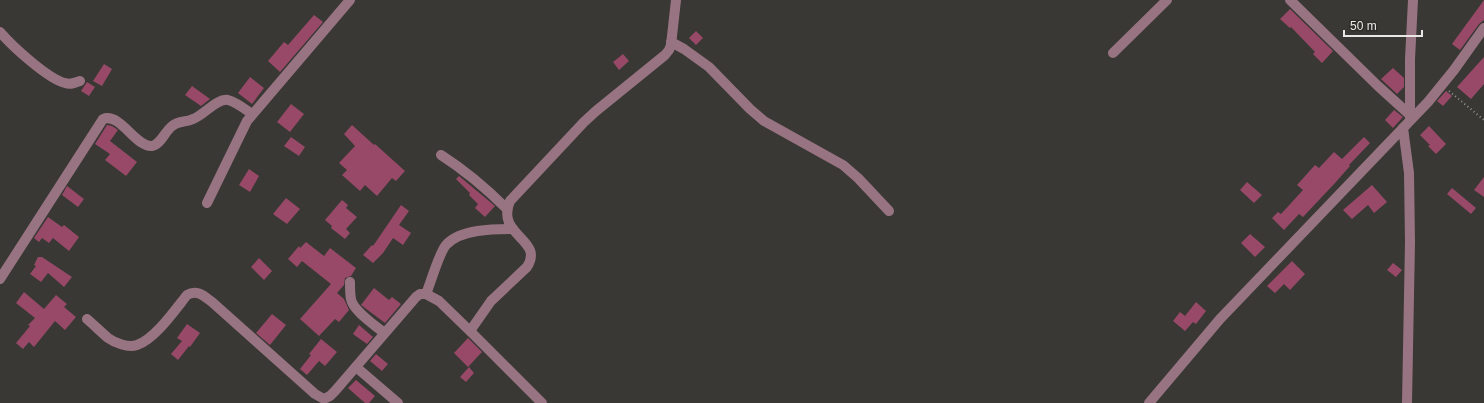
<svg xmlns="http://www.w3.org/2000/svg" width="1484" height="403" font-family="Helvetica,sans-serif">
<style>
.building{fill:#974967}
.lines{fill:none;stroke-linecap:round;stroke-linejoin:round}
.path{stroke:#959491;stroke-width:2;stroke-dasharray:1 3;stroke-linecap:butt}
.minor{stroke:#987482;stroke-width:10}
</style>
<rect width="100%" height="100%" fill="#393834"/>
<g class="building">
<polygon points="1484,0 1484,20 1479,24 1460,50 1452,44"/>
<polygon points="1290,9 1333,51 1322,63 1313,54 1315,52 1291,27 1290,28 1280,19"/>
<polygon points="314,15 323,22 280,72 268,61 284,42 288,45"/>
<polygon points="696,31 703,38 696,45 689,38"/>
<polygon points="623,54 629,61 619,70 613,62"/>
<polygon points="1484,57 1484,84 1471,99 1457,87"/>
<polygon points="104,64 112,69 102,86 93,81"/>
<polygon points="1393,68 1404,78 1404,87 1397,94 1381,79"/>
<polygon points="250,77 264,88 252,104 238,93"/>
<polygon points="87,82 95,87 89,96 81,91"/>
<polygon points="192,86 210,99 201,106 185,95"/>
<polygon points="1446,91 1452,96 1443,106 1437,101"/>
<polygon points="291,104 304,114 290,132 277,122"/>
<polygon points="1394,110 1403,117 1393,128 1385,120"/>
<polygon points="107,125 112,126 118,130 110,141 137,162 126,176 105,160 110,154 95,144"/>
<polygon points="352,125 374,145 375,144 405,171 396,181 392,178 377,196 365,185 360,191 342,175 347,170 339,163 355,146 344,134"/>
<polygon points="1429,126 1446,144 1436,154 1428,146 1430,145 1420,135"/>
<polygon points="291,137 305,147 299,156 284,146"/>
<polygon points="1364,137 1370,143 1349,165 1350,166 1335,183 1303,217 1299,214 1284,230 1272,218 1278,212 1281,214 1303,190 1297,185 1315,165 1319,168 1334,152 1342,159"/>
<polygon points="249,169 259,176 250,192 239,185"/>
<polygon points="459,176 495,206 485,217 475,208 478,204 469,195 470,193 456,179"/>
<polygon points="1484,177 1484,197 1474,190"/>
<polygon points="1247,182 1262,195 1254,203 1240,190"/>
<polygon points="1372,185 1387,202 1374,213 1368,205 1352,219 1343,210"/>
<polygon points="67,186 84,199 78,207 62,195"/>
<polygon points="1452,188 1476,208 1471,214 1447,194"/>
<polygon points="286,198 300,209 287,224 273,214"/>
<polygon points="342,200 348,205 346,208 357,217 346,229 350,233 345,239 331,228 332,226 325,220"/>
<polygon points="401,205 409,211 399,225 411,233 403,245 393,238 383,253 373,263 363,255 372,245 373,246"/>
<polygon points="48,217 62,227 64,225 79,237 69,251 53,238 49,243 42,238 39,242 34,238"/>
<polygon points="1250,234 1265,247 1255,257 1241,243"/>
<polygon points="306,242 324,256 330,248 356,268 351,276 345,278 344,285 337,293 344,299 349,310 339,322 335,319 319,336 300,319 331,284 302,261 297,267 288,259 299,246 300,248"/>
<polygon points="38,257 42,257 72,277 64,287 48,273 41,282 30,274 36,266 34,265"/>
<polygon points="259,258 272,271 264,280 251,267"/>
<polygon points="1292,261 1305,274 1290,290 1284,284 1275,293 1267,286"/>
<polygon points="1393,263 1402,270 1396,277 1387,270"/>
<polygon points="374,288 389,300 392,297 401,304 385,323 361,305"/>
<polygon points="24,292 44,309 56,295 67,304 64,307 76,317 65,330 55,321 34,347 29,342 23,349 16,343 30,326 28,325 35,318 16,303"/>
<polygon points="1196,302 1206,311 1196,324 1193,322 1185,331 1173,321 1180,312 1185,316"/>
<polygon points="272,314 286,325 270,345 256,333"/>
<polygon points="187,324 200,333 190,347 189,346 178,360 171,354 182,341 177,338"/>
<polygon points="359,325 373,337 367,344 353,334"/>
<polygon points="468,338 482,352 468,367 454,353"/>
<polygon points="321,339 337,352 325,366 319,361 307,375 300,369 311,355 309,354"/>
<polygon points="376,354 388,364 382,371 370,361"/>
<polygon points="469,367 474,373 466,382 460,377"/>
<polygon points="356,380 375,396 369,403 365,403 348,388"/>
</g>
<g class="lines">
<polyline class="path" points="1449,91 1484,120"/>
<g class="minor">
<polyline points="1290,0 1378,86 1410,115"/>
<path d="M0 32C12 46 48 79 65 83 71 85 75 83 80 81"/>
<polyline points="671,42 684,49 709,67 750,109 764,121 843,165 858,178 889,211"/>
<polyline points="1113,53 1167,0"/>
<polyline points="1410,118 1410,59 1413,0"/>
<polyline points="1403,128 1409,173 1410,242 1407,403"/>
<path d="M441 155C466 171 486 188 507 209"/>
<polyline points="207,203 247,121 350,0"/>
<path d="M0 279 103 119C120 112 136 148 152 146 160 145 165 132 171 127 178 120 185 123 193 119 204 115 217 98 228 100 236 102 245 109 252 114"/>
<path d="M350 282C350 288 350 294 351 299 353 311 375 325 384 333"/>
<path d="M426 294C431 282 439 253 446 245 460 229 494 229 513 229"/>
<path d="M87 319C94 325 101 332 108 338 115 343 128 348 137 345 155 339 175 310 187 295 197 289 204 296 212 302L315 394 324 399 330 396 335 391 416 297 420 294H426L439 301 470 331 542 403"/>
<path d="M470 331 491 301 527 267C545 239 495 236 510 201L584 122 596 111 665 55 669 50 671 45 676 0"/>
<polyline points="356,367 398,403"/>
<polyline points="1149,403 1220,319 1428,102 1454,70 1484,28"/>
</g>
</g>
<path d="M1344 30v6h78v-6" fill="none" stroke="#e9e8e6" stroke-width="2"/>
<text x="1350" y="30" font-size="12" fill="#e9e8e6" stroke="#2f2e2a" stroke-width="3" paint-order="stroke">50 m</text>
</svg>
